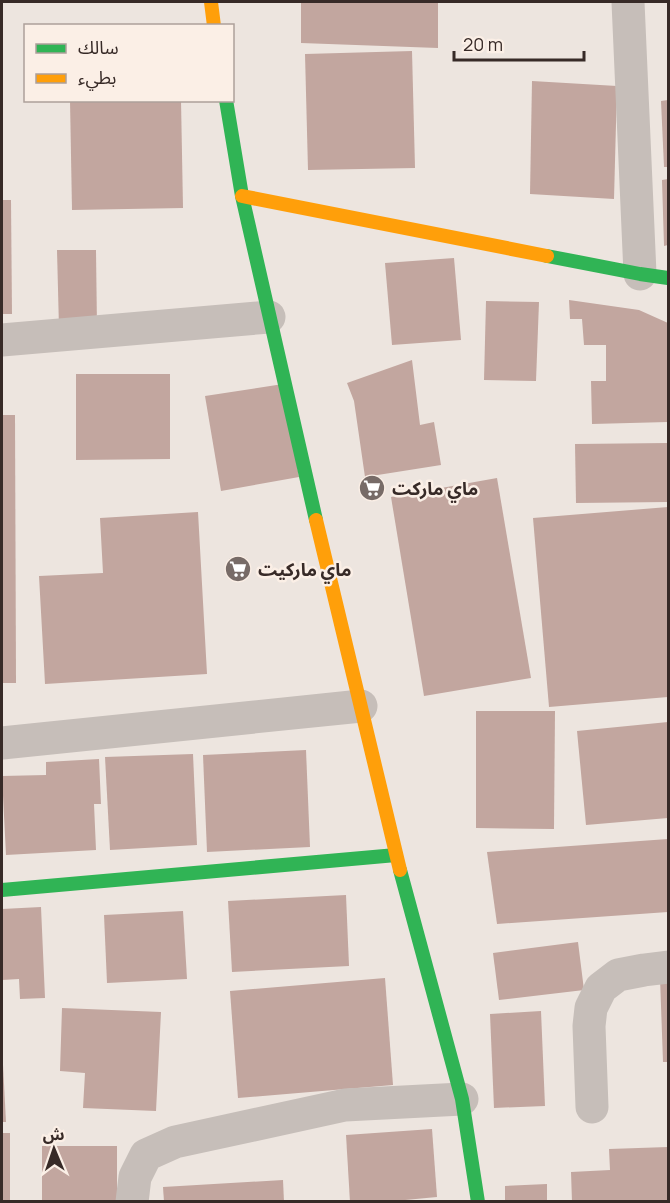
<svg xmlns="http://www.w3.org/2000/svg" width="670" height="1203" font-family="Manrope,'Noto Sans Arabic',sans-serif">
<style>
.building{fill:#c2a69f}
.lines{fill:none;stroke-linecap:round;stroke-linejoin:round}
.street{stroke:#c6beb9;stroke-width:33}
.fast{stroke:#30b455;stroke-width:14}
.slow{stroke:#ff9f0a;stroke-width:14}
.labels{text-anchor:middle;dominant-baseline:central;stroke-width:5;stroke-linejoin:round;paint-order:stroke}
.poi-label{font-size:18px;font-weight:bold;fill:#372a27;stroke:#fbefe6;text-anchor:start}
</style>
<rect width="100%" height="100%" fill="#ede5df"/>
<g class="building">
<polygon points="301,2 438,2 438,48 301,43"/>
<polygon points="412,51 415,168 308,170 305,54"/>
<polygon points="532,81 617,86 614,199 530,194"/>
<polygon points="70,100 181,100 183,208 72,210"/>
<polygon points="668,100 668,167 664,167 661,101"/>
<polygon points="668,179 668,245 664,246 662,180"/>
<polygon points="2,200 11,200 12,314 2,314"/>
<polygon points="57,250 96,250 97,328 59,328"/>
<polygon points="454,258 461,340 392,345 385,263"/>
<polygon points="569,300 639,310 668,323 668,422 592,424 591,381 606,381 606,345 584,345 582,319 570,319"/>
<polygon points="486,301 539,302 536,381 484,380"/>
<polygon points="412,360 420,425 434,422 441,465 365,477 354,401 347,383"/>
<polygon points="76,374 170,374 170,459 76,460"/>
<polygon points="283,384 299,477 221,491 205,396"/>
<polygon points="2,415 15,415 16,683 2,683"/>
<polygon points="668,443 668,502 576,503 575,444"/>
<polygon points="497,478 531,678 424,696 391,497"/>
<polygon points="668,507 668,697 549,707 533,518"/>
<polygon points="198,512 207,674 45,684 39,576 103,573 100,518"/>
<polygon points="476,711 555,711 554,829 476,828"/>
<polygon points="668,722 668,818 586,825 577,731"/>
<polygon points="306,750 310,847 207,852 203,755"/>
<polygon points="193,754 197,845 110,850 105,757"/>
<polygon points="99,759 101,804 94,804 96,850 6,855 2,776 46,775 46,762"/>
<polygon points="668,839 668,912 497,924 487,852"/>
<polygon points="346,895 349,966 232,972 228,901"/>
<polygon points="41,907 45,998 20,999 19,979 2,980 2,909"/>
<polygon points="183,911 187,979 107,983 104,915"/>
<polygon points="578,942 584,990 499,1000 493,953"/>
<polygon points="660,977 668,977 668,1062 663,1062"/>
<polygon points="385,978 393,1085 238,1098 230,991"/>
<polygon points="62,1008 161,1012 156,1111 83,1108 85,1073 60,1071"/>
<polygon points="541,1011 545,1106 494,1108 490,1014"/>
<polygon points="2,1065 3,1065 6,1122 2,1122"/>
<polygon points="432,1129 437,1197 384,1202 350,1202 346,1135"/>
<polygon points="2,1133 10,1133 10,1201 2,1202"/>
<rect x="42" y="1146" width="75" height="56"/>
<polygon points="668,1147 668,1202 572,1202 571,1172 610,1170 609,1149"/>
<polygon points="283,1180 284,1202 164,1202 163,1187"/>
<polygon points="547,1184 547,1202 505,1202 505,1186"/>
</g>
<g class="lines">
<g class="street">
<polyline points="628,2 640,274"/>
<polyline points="2,340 269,317"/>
<polyline points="2,743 361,706"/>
<polyline points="592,1107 589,1026 591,1008 601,988 618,975 644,970 668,967"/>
<polyline points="132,1202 135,1177 146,1155 175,1142 345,1105 462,1099"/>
</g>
<g class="fast">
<polyline points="226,100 242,196 316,520"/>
<polyline points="547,256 640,274 668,278"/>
<polyline points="400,870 462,1099 478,1202"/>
<polyline points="2,890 396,855"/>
</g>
<g class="slow">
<polyline points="211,2 214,26"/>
<polyline points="242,196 547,256"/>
<polyline points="316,520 400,870"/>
</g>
</g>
<defs>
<g id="supermarket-disc" transform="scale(1.35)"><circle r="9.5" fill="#776b67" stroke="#fbefe6"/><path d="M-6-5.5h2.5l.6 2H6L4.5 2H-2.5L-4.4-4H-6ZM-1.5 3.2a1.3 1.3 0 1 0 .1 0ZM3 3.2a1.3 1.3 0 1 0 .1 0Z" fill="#fff"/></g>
</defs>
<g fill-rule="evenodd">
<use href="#supermarket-disc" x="372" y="488"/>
<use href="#supermarket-disc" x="238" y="569"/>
</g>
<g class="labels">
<g class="poi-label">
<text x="392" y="488">ماي ماركت</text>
<text x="258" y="569">ماي ماركيت</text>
</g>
</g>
<rect width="670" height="1203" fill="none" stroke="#372a27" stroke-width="6"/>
<rect x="24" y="24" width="210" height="78" fill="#fbefe6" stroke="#ada09a" stroke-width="1.5"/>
<rect x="36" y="44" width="30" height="9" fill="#30b455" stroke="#ada09a" stroke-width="1.5"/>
<text x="78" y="54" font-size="18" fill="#372a27">سالك</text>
<rect x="36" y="74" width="30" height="9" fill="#ff9f0a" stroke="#ada09a" stroke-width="1.5"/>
<text x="78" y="84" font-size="18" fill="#372a27">بطيء</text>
<g transform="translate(54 1149) rotate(358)" stroke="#fbefe6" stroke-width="4.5" paint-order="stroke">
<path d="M0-4.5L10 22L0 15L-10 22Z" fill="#372a27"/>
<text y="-9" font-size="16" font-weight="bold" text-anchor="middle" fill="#372a27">ش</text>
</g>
<path d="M454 51v9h130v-9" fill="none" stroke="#372a27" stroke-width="3"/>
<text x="463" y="51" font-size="18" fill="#372a27" stroke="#fbefe6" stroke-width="4.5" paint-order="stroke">20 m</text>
</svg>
